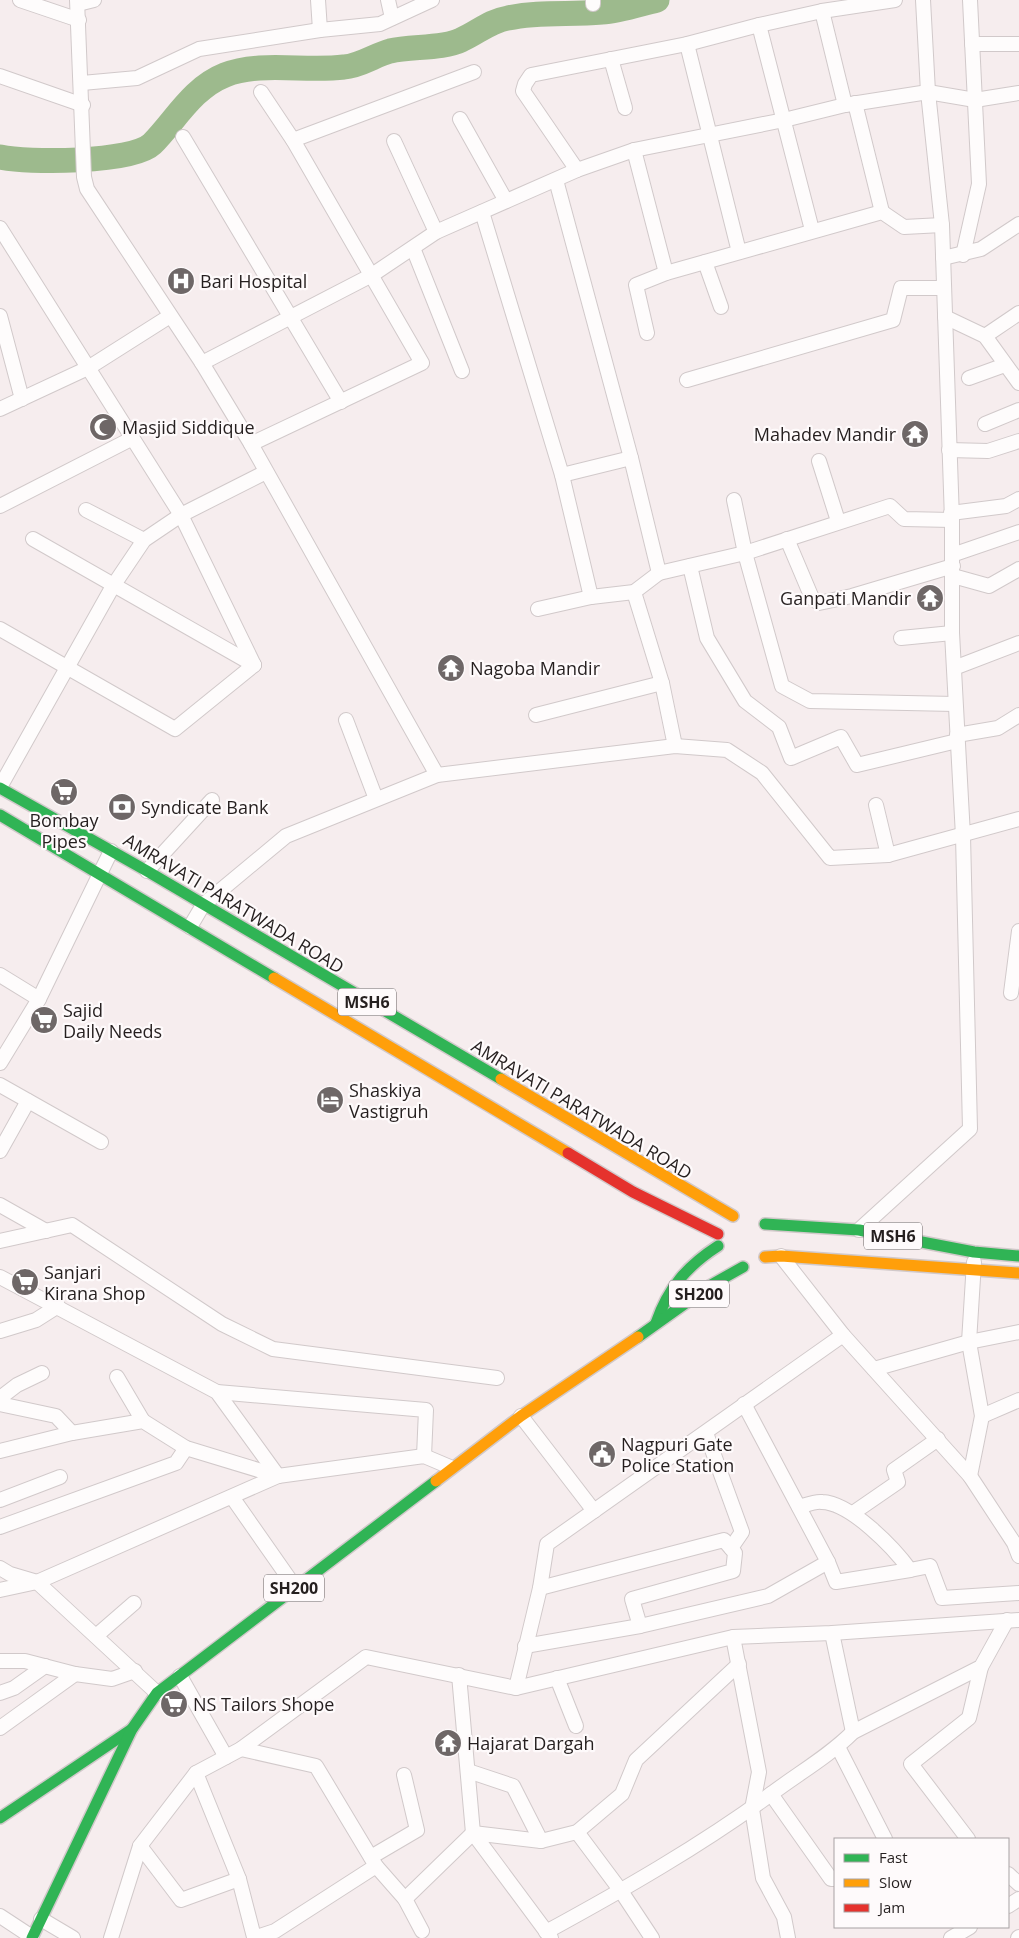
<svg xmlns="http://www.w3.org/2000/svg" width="1019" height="1938" font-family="'Open Sans',sans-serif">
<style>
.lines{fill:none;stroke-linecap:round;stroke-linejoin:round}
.river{stroke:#9dba8d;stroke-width:25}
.street-casing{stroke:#d1c9ca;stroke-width:16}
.fast-casing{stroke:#d1c9ca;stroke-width:14}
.slow-casing{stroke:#d1c9ca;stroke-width:14}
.jam-casing{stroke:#d1c9ca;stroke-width:14}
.street{stroke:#fefcfc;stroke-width:14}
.fast{stroke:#30b455;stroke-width:11}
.slow{stroke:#ff9f0a;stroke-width:11}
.jam{stroke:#e5322d;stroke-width:11}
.labels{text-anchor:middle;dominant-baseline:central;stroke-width:4.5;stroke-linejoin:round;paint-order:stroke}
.shield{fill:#fefafb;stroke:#666161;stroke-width:1}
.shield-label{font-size:16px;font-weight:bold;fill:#251f1f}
.poi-label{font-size:18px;fill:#251f1f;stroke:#fefafb;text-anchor:start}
.street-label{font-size:18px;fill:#251f1f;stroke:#fefafb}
</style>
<rect width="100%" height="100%" fill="#f6edee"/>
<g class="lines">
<path class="river" d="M0 157C27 163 132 163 152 144 175 121 192 88 225 75 260 61 306 72 344 67 360 66 375 55 390 51 411 46 443 49 461 40 477 33 490 21 508 18 540 11 570 15 602 12 620 11 640 4 657 0"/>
<g class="street-casing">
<g id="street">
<polyline points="20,0 79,20"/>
<polyline points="77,0 84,177 87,189 202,363 251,444 437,775"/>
<polyline points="318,0 320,30"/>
<polyline points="388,0 392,18"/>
<polyline points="593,0 593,4"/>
<polyline points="78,4 94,0"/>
<polyline points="822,11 845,105"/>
<polyline points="759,25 812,230"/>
<polyline points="687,44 739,252"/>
<polyline points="972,44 1019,44"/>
<polyline points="611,59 625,108"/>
<polyline points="0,76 83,105"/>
<polyline points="82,83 137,78 199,49 320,30 380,24 432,0"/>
<polyline points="855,103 882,212"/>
<polyline points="460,119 506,201"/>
<polyline points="183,137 341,402"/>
<polyline points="293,140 474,72"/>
<polyline points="394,141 436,232"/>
<polyline points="634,150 666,273"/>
<polyline points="577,170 523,91 525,84 531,75 687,44 759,25 822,11 895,0"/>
<polyline points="556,180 631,458 659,573"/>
<polyline points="482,212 562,475 591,597"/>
<polyline points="0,228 181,515 254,665"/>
<polyline points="413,248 462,371"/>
<polyline points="963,255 979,184 970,0"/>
<polyline points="943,258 981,249 1019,224"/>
<polyline points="705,262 721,307"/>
<polyline points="0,316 22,399"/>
<polyline points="945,317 985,336 1019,383"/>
<polyline points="647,333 636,285 666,273 882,212 904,227 942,225"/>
<polyline points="985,336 1019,313"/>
<polyline points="202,363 372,275 436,232 577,170 634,150 784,120 845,105 928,92 975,100 1019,93"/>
<polyline points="969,378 1005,365"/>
<polyline points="687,380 893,320 901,288 944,288"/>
<polyline points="0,409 88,368 170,316"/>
<polyline points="985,424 1019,410"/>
<polyline points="251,444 422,363 293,140 261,92"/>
<polyline points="949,450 988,451 1019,441"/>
<polyline points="819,461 838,521"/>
<polyline points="562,475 631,458"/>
<polyline points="734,500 745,553 782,686 810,701 955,704"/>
<polyline points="0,506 131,439"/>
<polyline points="86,510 144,540"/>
<polyline points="951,513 1006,506 1019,499"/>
<polyline points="33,539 254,665"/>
<polyline points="787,539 812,598 819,603 852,596 953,566"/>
<polyline points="952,555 1019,532"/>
<polyline points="690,566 707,638 745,701 779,727 791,758 841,737 857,765 957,741"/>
<polyline points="953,576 989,586 1019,569"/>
<polyline points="634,592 662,683 675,746"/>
<polyline points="538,609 591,597 634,592 659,573 745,553 890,506 904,519 952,520"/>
<polyline points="0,629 175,729 254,665"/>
<polyline points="901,638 952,633"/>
<polyline points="954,668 1019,643"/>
<polyline points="536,715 662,683"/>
<polyline points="346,720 376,799"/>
<polyline points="957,735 998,728 1019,715"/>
<polyline points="0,787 113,586 144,540 181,515 266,472"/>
<polyline points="876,805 888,855"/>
<polyline points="147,871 212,800"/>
<polyline points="190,927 203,905 286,836 437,775 675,746 727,750 762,773 830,858 888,855 1019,819"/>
<polyline points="0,975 39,999"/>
<polyline points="1011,993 1019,931"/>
<polyline points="0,1063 39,999 111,851"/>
<polyline points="0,1085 101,1142"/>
<polyline points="0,1151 28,1101"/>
<polyline points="0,1205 46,1231"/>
<polyline points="859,1230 970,1129 963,836 952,633 952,520 942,225 928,92 923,0"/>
<polyline points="0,1241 72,1225 222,1324 273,1349 497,1378"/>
<polyline points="781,1256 843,1335 970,1476 1014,1543 1019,1556"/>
<polyline points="0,1277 217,1392 278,1476"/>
<polyline points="0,1331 36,1320 58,1306"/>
<polyline points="874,1369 969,1342 1019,1332"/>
<polyline points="117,1377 143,1421"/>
<polyline points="217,1392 426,1410 424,1456"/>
<polyline points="0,1398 17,1385 42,1373"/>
<polyline points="0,1404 56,1416 72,1433"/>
<polyline points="744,1404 828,1562 836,1582 910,1570"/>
<polyline points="521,1416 594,1511"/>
<polyline points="982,1416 1019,1400"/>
<polyline points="706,1433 742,1532 731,1548"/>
<polyline points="0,1451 72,1433 143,1421 186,1448 278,1476"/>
<polyline points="970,1476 982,1416 969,1342 974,1262"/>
<polyline points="232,1497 295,1587"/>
<polyline points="0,1500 60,1477"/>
<path d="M799 1507C806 1505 815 1501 822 1502 851 1503 894 1548 910 1570L930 1566 942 1598 1019 1593"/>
<polyline points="853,1513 898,1482 894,1470 938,1439"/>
<polyline points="0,1527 176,1463 186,1448"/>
<polyline points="0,1568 10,1574 37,1582 157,1693"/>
<polyline points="540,1588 724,1540 735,1553 733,1571 632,1599 640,1626"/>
<polyline points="0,1590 37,1582 278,1476 424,1456 450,1467"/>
<polyline points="832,1633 853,1732"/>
<polyline points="96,1636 134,1603"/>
<polyline points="733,1637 759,1772 752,1809 763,1878 784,1917 788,1938"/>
<polyline points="525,1646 640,1626 768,1596 828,1562"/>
<polyline points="0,1661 25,1661 75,1674 112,1679 135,1671"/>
<polyline points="459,1675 473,1833 551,1938"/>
<polyline points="180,1676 226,1757"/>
<polyline points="557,1678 576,1726"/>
<polyline points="516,1688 540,1588 547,1544 843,1335"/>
<polyline points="0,1693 14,1688 45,1666"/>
<polyline points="0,1728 75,1674"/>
<polyline points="838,1747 885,1839"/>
<polyline points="241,1749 316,1766 376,1866 405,1899 422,1931"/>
<polyline points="468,1771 513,1786 541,1841"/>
<polyline points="196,1773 239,1879 254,1937"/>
<polyline points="771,1794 831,1879 835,1879"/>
<polyline points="577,1832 621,1891 652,1938"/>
<polyline points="968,1839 911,1764 969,1718 981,1667"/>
<polyline points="140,1846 181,1900 239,1879"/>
<polyline points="371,1857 417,1830 404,1775"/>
<polyline points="1008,1874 1019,1884"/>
<polyline points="405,1899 473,1833 541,1841 577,1832 622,1794 636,1760 739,1664"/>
<polyline points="1008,1906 1019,1899"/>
<polyline points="0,1916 32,1937"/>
<polyline points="41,1919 73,1938"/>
<path d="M546 1932C623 1890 700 1846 771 1794 799 1773 829 1756 853 1732L981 1667 1007 1620"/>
<polyline points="111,1938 140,1846 196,1773 241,1749 366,1657 516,1688 733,1637 832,1633 1019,1620"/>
<polyline points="254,1938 275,1931 376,1866"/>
<polyline points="951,1938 970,1927"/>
<polyline points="1018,1938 1019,1937"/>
</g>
</g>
<g class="fast-casing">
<g id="fast">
<polyline points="0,788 147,871 501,1079"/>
<polyline points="0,815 274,978"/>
<polyline points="765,1224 859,1230 974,1252 1019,1256"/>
<path d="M656 1323C668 1288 687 1266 718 1246"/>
<polyline points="638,1337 711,1285 743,1267"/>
<polyline points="0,1818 132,1729"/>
<polyline points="32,1938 132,1729 157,1693 436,1481"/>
</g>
</g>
<g class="slow-casing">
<g id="slow">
<polyline points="274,978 568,1153"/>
<polyline points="501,1079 733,1216"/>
<polyline points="765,1257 781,1256 1019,1273"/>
<polyline points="436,1481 521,1416 638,1337"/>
</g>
</g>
<g class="jam-casing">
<polyline id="jam" points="568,1153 633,1192 718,1234"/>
</g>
<use href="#street" class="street"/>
<use href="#fast" class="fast"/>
<use href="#slow" class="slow"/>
<use href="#jam" class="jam"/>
</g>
<defs>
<g id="hospital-disc" transform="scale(1.4375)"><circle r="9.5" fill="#6e6767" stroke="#fefafb"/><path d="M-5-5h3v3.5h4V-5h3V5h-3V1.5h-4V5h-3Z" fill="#fff"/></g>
<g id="mosque-disc" transform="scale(1.4375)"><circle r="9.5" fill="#6e6767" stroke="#fefafb"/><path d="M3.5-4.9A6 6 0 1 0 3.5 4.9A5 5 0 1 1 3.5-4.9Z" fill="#fff"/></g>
<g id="temple-disc" transform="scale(1.4375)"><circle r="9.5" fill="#6e6767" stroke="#fefafb"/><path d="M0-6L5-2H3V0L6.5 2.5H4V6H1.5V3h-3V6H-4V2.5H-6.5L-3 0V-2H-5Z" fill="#fff"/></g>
<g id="supermarket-disc" transform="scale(1.4375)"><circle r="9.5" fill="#6e6767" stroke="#fefafb"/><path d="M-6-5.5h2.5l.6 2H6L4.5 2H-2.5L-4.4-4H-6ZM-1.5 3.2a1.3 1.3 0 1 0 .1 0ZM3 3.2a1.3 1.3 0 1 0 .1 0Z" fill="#fff"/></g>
<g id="bank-disc" transform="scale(1.4375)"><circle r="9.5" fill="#6e6767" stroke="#fefafb"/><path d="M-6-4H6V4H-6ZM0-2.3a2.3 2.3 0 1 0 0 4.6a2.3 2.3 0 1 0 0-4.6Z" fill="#fff"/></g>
<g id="hotel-disc" transform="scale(1.4375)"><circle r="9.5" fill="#6e6767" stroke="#fefafb"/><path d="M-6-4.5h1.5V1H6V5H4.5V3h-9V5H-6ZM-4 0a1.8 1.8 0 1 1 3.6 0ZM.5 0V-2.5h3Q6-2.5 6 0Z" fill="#fff"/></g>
<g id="civic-disc" transform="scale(1.4375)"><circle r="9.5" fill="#6e6767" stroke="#fefafb"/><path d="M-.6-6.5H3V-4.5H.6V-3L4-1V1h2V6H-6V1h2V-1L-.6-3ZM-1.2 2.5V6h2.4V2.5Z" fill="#fff"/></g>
</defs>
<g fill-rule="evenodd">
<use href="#hospital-disc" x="181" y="281"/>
<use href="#mosque-disc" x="103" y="427"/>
<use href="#temple-disc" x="915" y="434"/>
<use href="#temple-disc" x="930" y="598"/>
<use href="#temple-disc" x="451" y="668"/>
<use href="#supermarket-disc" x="64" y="792"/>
<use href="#bank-disc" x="122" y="807"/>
<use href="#supermarket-disc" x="44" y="1020"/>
<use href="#hotel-disc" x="330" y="1100"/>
<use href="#supermarket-disc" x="25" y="1282"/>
<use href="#civic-disc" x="602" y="1454"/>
<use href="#supermarket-disc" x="174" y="1704"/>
<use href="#temple-disc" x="448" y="1743"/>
</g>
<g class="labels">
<g class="shield">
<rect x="338" y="988.5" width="58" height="27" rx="4"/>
<rect x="864" y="1222.5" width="58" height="27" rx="4"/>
<rect x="669" y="1280.5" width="60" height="27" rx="4"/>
<rect x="264" y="1574.5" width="60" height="27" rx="4"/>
</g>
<g class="shield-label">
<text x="367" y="1002">MSH6</text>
<text x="893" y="1236">MSH6</text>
<text x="699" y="1294">SH200</text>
<text x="294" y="1588">SH200</text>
</g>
<g class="poi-label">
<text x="200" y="281">Bari Hospital</text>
<text x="122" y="427">Masjid Siddique</text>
<text x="896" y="434" text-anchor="end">Mahadev Mandir</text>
<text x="911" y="598" text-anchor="end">Ganpati Mandir</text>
<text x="470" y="668">Nagoba Mandir</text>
<text x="141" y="807">Syndicate Bank</text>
<text x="64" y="820" text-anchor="middle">Bombay<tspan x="64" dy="21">Pipes</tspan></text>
<text x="63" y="1010">Sajid<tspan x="63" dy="21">Daily Needs</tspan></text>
<text x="349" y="1090">Shaskiya<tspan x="349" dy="21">Vastigruh</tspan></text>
<text x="44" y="1272">Sanjari<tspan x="44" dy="21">Kirana Shop</tspan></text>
<text x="621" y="1444">Nagpuri Gate<tspan x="621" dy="21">Police Station</tspan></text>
<text x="193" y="1704">NS Tailors Shope</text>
<text x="467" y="1743">Hajarat Dargah</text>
</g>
<g class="street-label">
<text transform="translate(234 903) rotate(31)">AMRAVATI PARATWADA ROAD</text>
<text transform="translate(582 1109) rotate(31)">AMRAVATI PARATWADA ROAD</text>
</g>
</g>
<rect x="834" y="1838" width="175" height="90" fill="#fefafb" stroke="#a7a2a3"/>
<rect x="844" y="1854" width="25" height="8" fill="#30b455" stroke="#a7a2a3"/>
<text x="879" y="1863" font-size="15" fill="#251f1f">Fast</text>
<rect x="844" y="1879" width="25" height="8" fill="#ff9f0a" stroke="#a7a2a3"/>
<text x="879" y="1888" font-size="15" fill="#251f1f">Slow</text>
<rect x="844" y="1904" width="25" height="8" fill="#e5322d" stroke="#a7a2a3"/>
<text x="879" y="1913" font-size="15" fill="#251f1f">Jam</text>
</svg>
